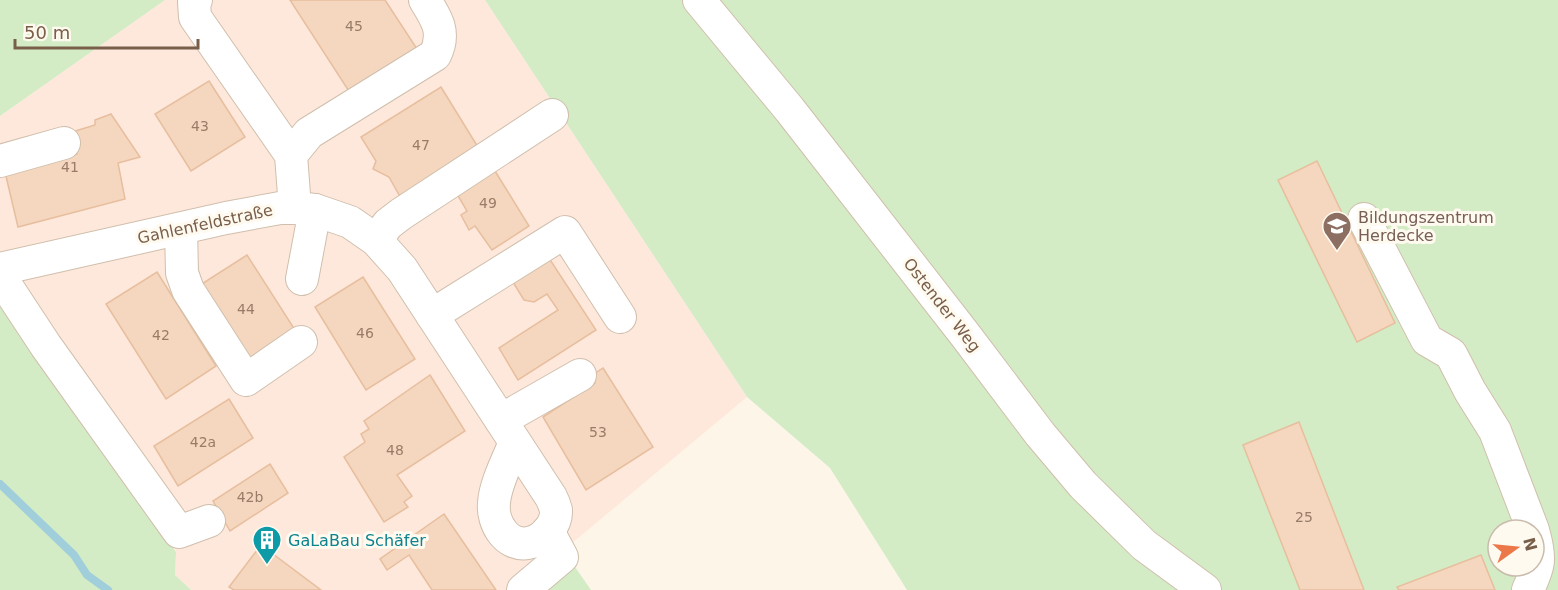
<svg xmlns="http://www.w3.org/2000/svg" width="1558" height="590" font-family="'DejaVu Sans',sans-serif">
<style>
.commercial{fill:#fee8dc}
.green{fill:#d3ecc5;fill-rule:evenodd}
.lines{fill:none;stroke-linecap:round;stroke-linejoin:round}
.stream{stroke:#a1cedb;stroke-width:8}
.building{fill:#f4d7be;stroke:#e7be9e;stroke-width:1.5}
.minor-casing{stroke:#d0bfac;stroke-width:34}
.minor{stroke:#fff;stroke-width:32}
.labels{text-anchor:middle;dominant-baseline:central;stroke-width:6;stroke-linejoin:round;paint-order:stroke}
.number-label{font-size:14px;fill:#987c67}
.education-label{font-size:16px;fill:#785e54;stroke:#fffaef;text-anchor:start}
.street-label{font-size:16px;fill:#795e4a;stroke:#fffaef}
.culture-label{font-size:16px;fill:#0d838f;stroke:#fffaef;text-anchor:start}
</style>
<rect width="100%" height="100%" fill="#fdf6e8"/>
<polygon class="commercial" points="165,0 485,0 747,397 516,590 191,590 175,575 176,551 0,302 0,116"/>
<g class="green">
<polygon points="0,0 165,0 0,116"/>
<path d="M485 0H1558V590H907L830 468 747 397ZM1498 530H1534V566H1498Z"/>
<polygon points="0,302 176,552 175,575 191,590 0,590"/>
<polygon points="564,551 591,590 516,590"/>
</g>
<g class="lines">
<polyline class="stream" points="0,484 74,555 87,575 108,590"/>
</g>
<g class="building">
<polygon points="290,0 385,0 419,52 352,96"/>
<polygon points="209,81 245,137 191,171 155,114"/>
<polygon points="441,87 481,152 403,202 389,177 373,169 376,161 361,137"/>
<polygon points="111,114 140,157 118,163 125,199 18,227 5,172 77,154 72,132 95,125 95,120"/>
<polygon points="1317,161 1395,323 1357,342 1278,180"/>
<polygon points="495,171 529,226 492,250 475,226 469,230 461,215 467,211 457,194"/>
<polygon points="545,252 596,330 518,380 499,348 558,310 547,294 534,302 524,300 511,279"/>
<polygon points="247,255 295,330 244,362 197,287"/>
<polygon points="157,272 216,366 166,399 106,304"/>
<polygon points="363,277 415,359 366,390 315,307"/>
<polygon points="603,368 653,447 586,490 543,417 595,383 591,376"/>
<polygon points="430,375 465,431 397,475 412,496 404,502 408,507 384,522 344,457 365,442 361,434 369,429 364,421"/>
<polygon points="229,399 253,438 178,486 154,446"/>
<polygon points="1299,422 1364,590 1300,590 1243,445"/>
<polygon points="270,464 288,493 230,531 213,501"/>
<polygon points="444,514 496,590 432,590 409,555 387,570 380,559"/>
<polygon points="261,545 321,590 234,590 229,587"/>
<polygon points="1481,555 1495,590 1399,590 1397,587"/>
</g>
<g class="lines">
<g class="minor-casing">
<g id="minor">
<polyline points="196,0 194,2 195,17 291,155 295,208"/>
<polyline points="699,0 790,110 966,336 1040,434 1083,485 1144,545 1205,590"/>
<path d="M291 155 309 133 435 55C446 33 437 19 425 0"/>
<polyline points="0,161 64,143"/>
<polyline points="1364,219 1427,340 1451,354 1470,391 1495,431 1533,530"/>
<polyline points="181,229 182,273 188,290 246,380 301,342"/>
<polyline points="376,240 388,224 401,214 552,115"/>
<path d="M0 269 226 218 280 208H295L315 210 350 222 376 240 402 269 551 497C553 501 555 506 556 510 557 525 543 541 528 543 506 547 492 522 494 503 495 484 508 460 515 442"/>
<polyline points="0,276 46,346 179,532 209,521"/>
<polyline points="302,279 315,210"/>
<polyline points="432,315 565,232 620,317"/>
<polyline points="501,420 580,375"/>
<polyline points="523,590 562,557 548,531"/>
<path d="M1528 590C1539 566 1541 560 1534 534"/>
</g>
</g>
<use href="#minor" class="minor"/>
</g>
<defs>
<g id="school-pin" transform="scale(1.5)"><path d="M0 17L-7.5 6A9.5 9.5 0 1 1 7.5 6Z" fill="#8d6e63" stroke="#fffaef"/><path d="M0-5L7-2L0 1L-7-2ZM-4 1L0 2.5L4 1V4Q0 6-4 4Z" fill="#fff"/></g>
<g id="building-pin" transform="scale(1.5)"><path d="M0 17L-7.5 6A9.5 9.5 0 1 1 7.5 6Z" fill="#0f9aa8" stroke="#fffaef"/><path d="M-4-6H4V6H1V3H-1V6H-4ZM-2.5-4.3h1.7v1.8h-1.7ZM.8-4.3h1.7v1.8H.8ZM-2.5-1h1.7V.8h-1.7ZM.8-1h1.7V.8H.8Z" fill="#fff"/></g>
</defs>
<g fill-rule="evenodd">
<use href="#school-pin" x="1337" y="226"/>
<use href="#building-pin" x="267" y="540"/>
</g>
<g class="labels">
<g class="number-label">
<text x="354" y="26">45</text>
<text x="200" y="126">43</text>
<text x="421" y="145">47</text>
<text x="70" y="167">41</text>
<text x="488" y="203">49</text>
<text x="246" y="309">44</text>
<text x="365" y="333">46</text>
<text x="161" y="335">42</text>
<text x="598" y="432">53</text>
<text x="203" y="442">42a</text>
<text x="395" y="450">48</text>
<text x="250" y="497">42b</text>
<text x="1304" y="517">25</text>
</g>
<g class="education-label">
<text x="1358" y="217">Bildungszentrum<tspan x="1358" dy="18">Herdecke</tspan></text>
</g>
<g class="street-label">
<text transform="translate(205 224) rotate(-12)">Gahlenfeldstraße</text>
<text transform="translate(942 305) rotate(52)">Ostender Weg</text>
</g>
<g class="culture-label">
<text x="288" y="540">GaLaBau Schäfer</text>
</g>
</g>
<g transform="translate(1516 548) rotate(75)"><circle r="28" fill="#fffaef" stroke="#c9bcad" stroke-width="1.5"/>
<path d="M0-4.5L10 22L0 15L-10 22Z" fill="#ec7749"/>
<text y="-9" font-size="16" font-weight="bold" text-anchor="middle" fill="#795e4a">N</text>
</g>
<path d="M15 39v9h183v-9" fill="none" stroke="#795e4a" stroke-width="3"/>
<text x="24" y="39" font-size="18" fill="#795e4a" stroke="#fffaef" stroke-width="4.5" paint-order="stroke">50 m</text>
</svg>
